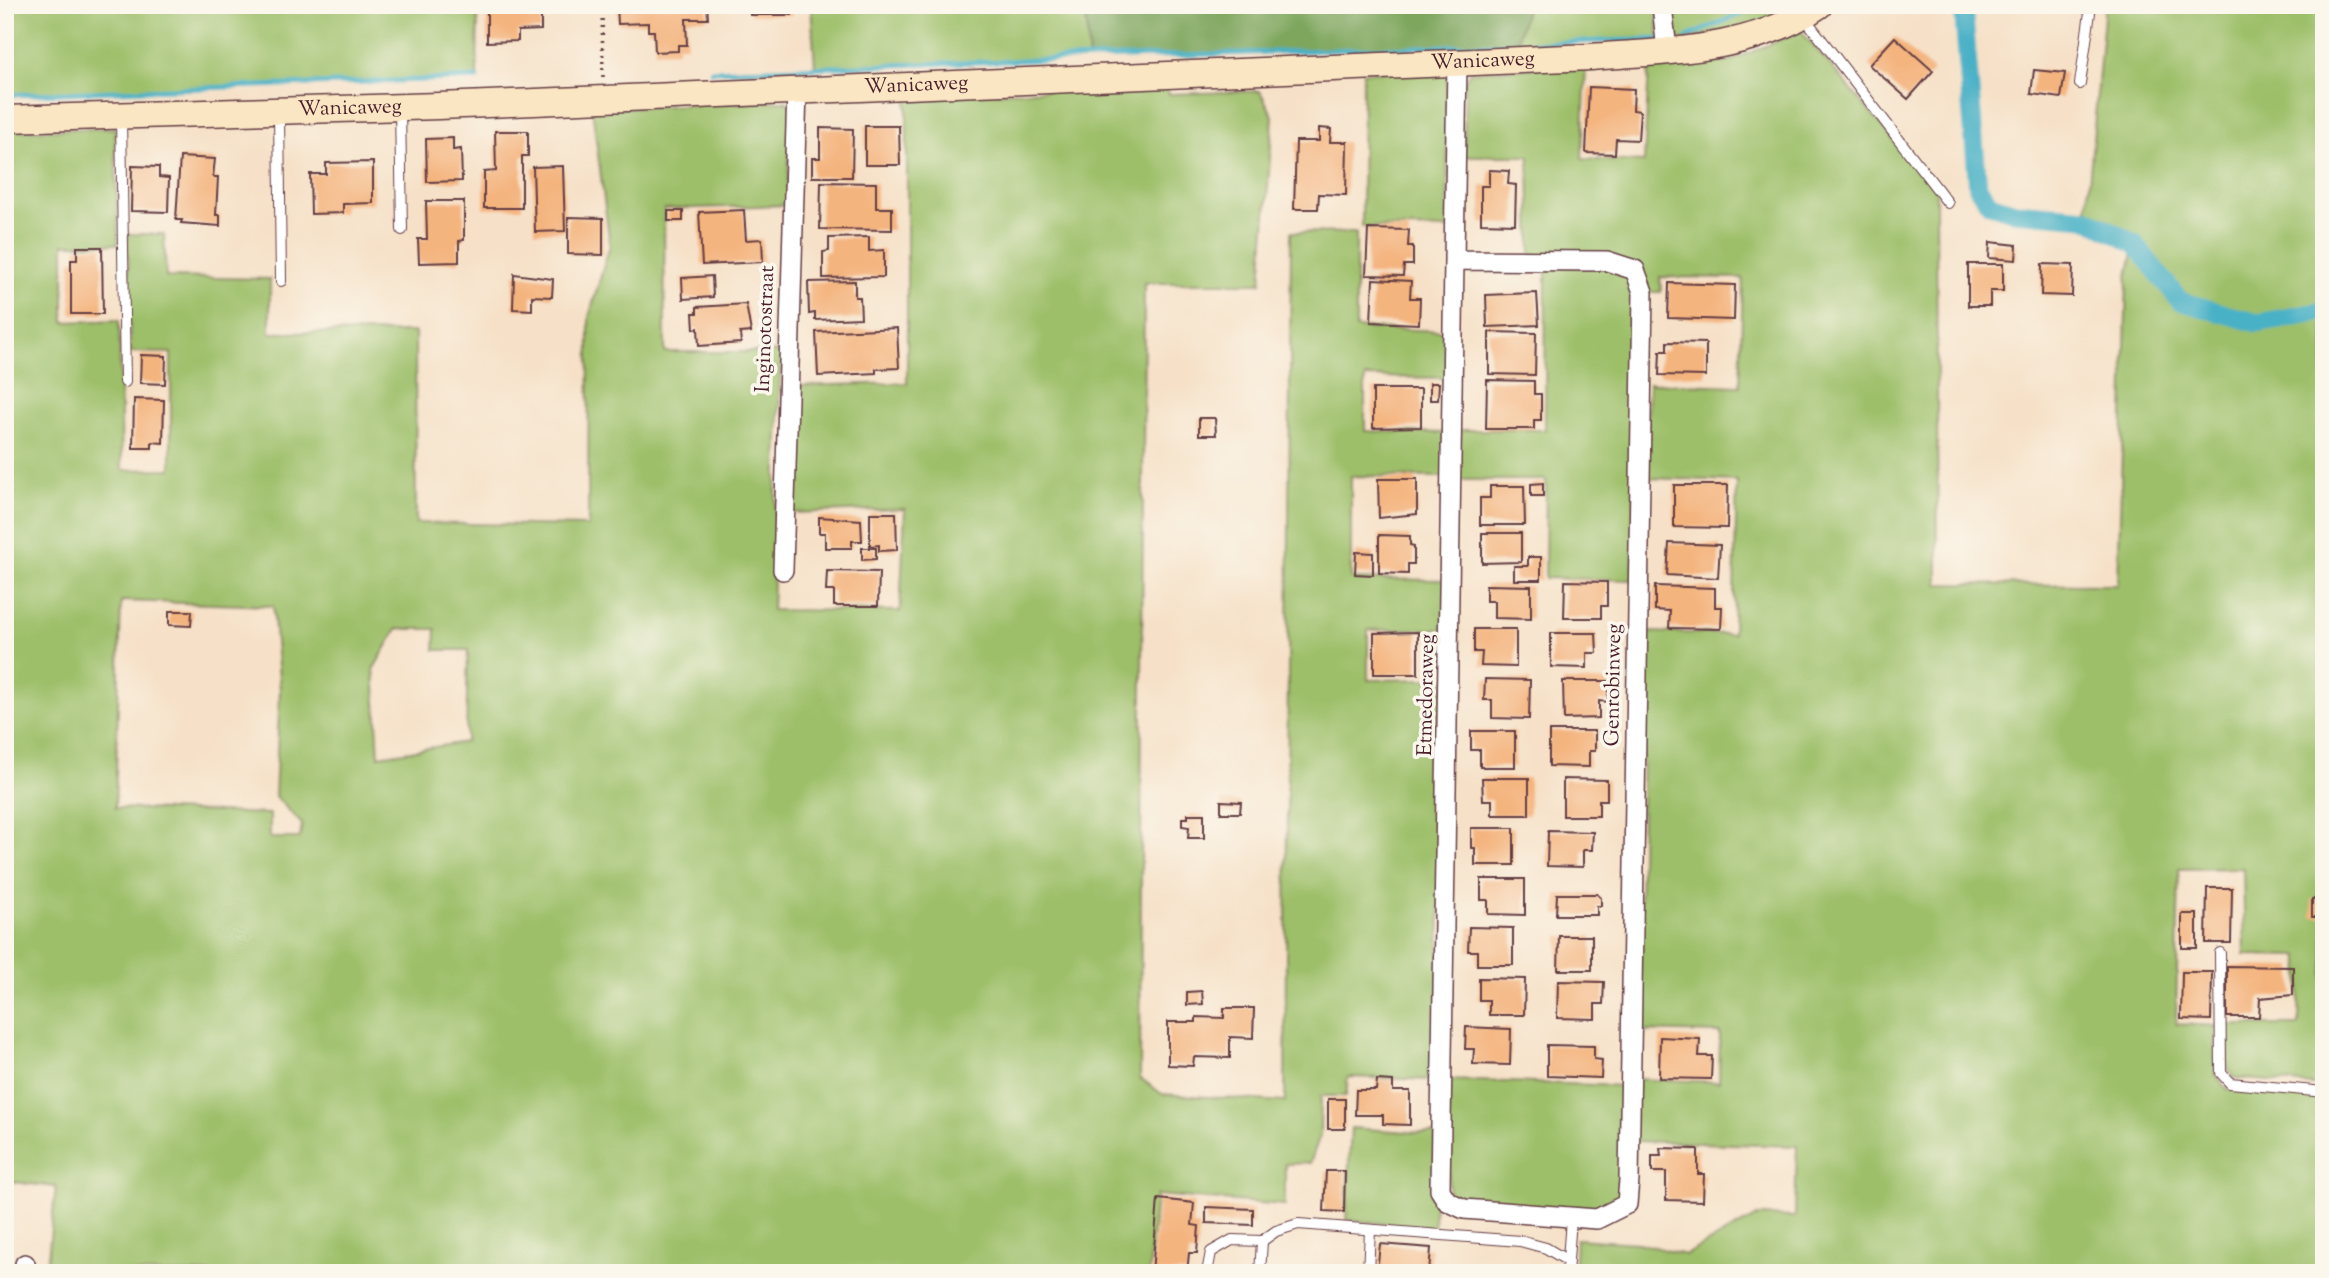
<svg xmlns="http://www.w3.org/2000/svg" width="2329" height="1278" font-family="'Sorts Mill Goudy',serif">
<style>
.green{fill:#9dbf69;stroke:#746f4a;stroke-width:2;fill-rule:evenodd}
.forest{fill:#7ea65d;stroke:#646244;stroke-width:2}
.lines{fill:none;stroke-linecap:round;stroke-linejoin:round}
.stream{stroke:#48b1c6;stroke-width:5}
.canal{stroke:#48b1c6;stroke-width:19}
.building{fill:#f4b47e}
.lane-casing{stroke:#643c43;stroke-width:12}
.street-casing{stroke:#643c43;stroke-width:22}
.secondary-casing{stroke:#643c43;stroke-width:29}
.path{stroke:#643c43;stroke-width:3.5;stroke-dasharray:2 5;stroke-linecap:butt}
.lane{stroke:#fff;stroke-width:10}
.street{stroke:#fff;stroke-width:19}
.secondary{stroke:#fbe6c4;stroke-width:26}
.labels{text-anchor:middle;dominant-baseline:central;stroke-width:7;stroke-linejoin:round;paint-order:stroke}
.street-label{font-size:21px;fill:#4a1f2b;stroke:#fbf7ec}
</style>
<rect width="100%" height="100%" fill="#fbf7ec"/>
<filter id="ink" filterUnits="userSpaceOnUse"><feTurbulence type="fractalNoise" baseFrequency=".0143" numOctaves="2"/><feDisplacementMap in="SourceGraphic" scale="14" xChannelSelector="R" yChannelSelector="G"/><feConvolveMatrix kernelMatrix="1 2 1 2 8 2 1 2 1" color-interpolation-filters="sRGB"/></filter>
<filter id="wash" filterUnits="userSpaceOnUse"><feTurbulence type="fractalNoise" baseFrequency=".00686" numOctaves="4" result="noise"/><feDisplacementMap in="SourceGraphic" scale="28" xChannelSelector="R" yChannelSelector="G"/><feGaussianBlur stdDeviation="1.57" result="paint"/><feColorMatrix in="noise" values="0 0 0 0 0 0 0 0 0 0 0 0 0 0 0 0 0 1.4 0 .05"/><feComposite in="paint" operator="in"/></filter>
<g filter="url(#wash)">
<rect width="100%" height="100%" fill="#f6e1c8"/>
<g class="green">
<polygon points="5,5 478,5 477,78 5,95"/>
<polygon points="811,5 1068,5 1086,10 1089,58 815,67"/>
<polygon points="1527,5 1657,5 1659,39 1516,45"/>
<polygon points="1665,5 1807,5 1794,14 1683,41 1673,32"/>
<polygon points="2105,5 2324,5 2324,1086 2234,1078 2228,1069 2228,1025 2299,1025 2300,956 2245,955 2243,868 2179,869 2176,1024 2216,1026 2215,1074 2228,1090 2324,1098 2324,1273 1574,1273 1576,1239 1638,1243 1685,1255 1757,1216 1795,1217 1797,1146 1634,1141 1635,1079 1719,1082 1720,1033 1638,1031 1645,632 1733,634 1737,481 1646,478 1649,383 1740,386 1743,278 1660,277 1661,292 1647,292 1639,268 1531,256 1529,156 1464,156 1465,81 1470,72 1586,64 1582,159 1644,162 1649,68 1730,61 1801,31 1936,189 1938,584 2118,585 2127,280 2135,244 2086,218"/>
<polygon points="1439,70 1447,77 1448,229 1362,227 1363,72"/>
<path d="M1164 85 1169 94 1260 91 1273 116 1261 283H1144L1140 1078 1162 1094 1285 1102 1291 232 1356 233V328L1449 331 1448 378 1365 377V431L1446 433V477L1351 476V579L1447 580 1446 629 1368 630V680L1444 679 1437 1080 1348 1077 1346 1096H1321L1320 1135 1310 1163 1285 1164V1205L1156 1195 1149 1273H46L56 1187 5 1181V131L115 128 118 244H64V322L119 320 122 470 171 469V353L130 352 128 234H164L166 277 270 279V333L415 332 416 523 588 526 589 317 610 245 592 109 786 101 791 107 787 205 664 209 665 352H781L772 610 900 611 905 509 789 513 791 386 907 383V96ZM121 601 273 606 280 690 275 796 302 824 300 838H270V814L115 808ZM397 629H436L435 650H468L466 742 379 756 374 668Z"/>
<polygon points="1546,267 1608,267 1629,277 1639,296 1633,580 1545,578 1546,480 1456,480 1457,430 1545,430"/>
<polygon points="1447,1080 1626,1086 1620,1203 1598,1214 1459,1202 1449,1197"/>
<polygon points="1351,1128 1436,1134 1434,1228 1346,1220"/>
</g>
<polygon class="forest" points="1068,5 1527,5 1516,45 1089,58 1086,10"/>
<g class="lines">
<g class="stream">
<polyline points="1687,37 1761,5"/>
<polyline points="711,71 1659,39"/>
<polyline points="5,95 477,78"/>
</g>
<polyline class="canal" points="1963,5 1978,188 1990,204 2015,212 2086,218 2135,244 2180,301 2257,323 2324,311"/>
</g>
<g id="blocks">
<g class="building">
<polygon points="487,5 541,5 541,30 518,31 518,41 487,42"/>
<polygon points="617,5 707,5 708,19 686,19 687,45 678,45 678,51 655,52 654,31 648,31 648,23 618,24"/>
<rect x="750" y="5" width="42" height="10"/>
<polygon points="1895,37 1933,71 1908,99 1869,65"/>
<polygon points="2034,70 2065,73 2061,98 2031,94"/>
<polygon points="1589,87 1634,89 1633,110 1640,111 1638,140 1616,139 1615,154 1586,153"/>
<polygon points="865,126 899,126 900,165 865,165"/>
<polygon points="820,128 853,129 852,177 812,177 812,158 820,158"/>
<polygon points="1319,128 1331,129 1330,142 1347,142 1346,195 1319,194 1318,209 1294,209 1296,141 1319,141"/>
<polygon points="495,131 528,131 528,156 522,156 522,208 484,208 484,172 496,171"/>
<polygon points="453,138 453,150 461,149 462,181 427,182 426,139"/>
<polygon points="180,157 215,159 213,177 218,177 216,215 220,215 220,226 181,223 182,220 176,220"/>
<polygon points="373,162 373,203 343,204 343,213 311,214 310,174 326,174 326,163"/>
<polygon points="132,166 159,167 159,177 169,178 168,212 131,211"/>
<polygon points="563,166 565,231 535,232 533,167"/>
<polygon points="1489,170 1509,171 1508,184 1516,185 1515,224 1481,223 1481,186 1489,186"/>
<polygon points="821,182 876,183 876,208 892,208 892,230 820,229"/>
<polygon points="426,201 464,201 464,240 459,241 459,262 419,263 418,239 427,239"/>
<polygon points="744,210 746,240 762,239 763,262 702,265 699,212"/>
<rect x="668" y="211" width="15" height="10"/>
<polygon points="568,217 603,218 603,255 568,254"/>
<polygon points="1368,229 1409,230 1408,246 1413,246 1413,265 1404,265 1403,276 1366,275"/>
<polygon points="869,237 869,251 884,250 884,277 823,278 823,252 829,251 829,238"/>
<polygon points="1990,242 2017,245 2016,260 1989,258"/>
<polygon points="77,247 102,247 103,314 71,314 71,260 77,260"/>
<polygon points="1968,264 2003,264 2003,291 1990,291 1990,306 1968,306"/>
<polygon points="2042,264 2073,265 2072,296 2041,295"/>
<polygon points="514,274 553,279 552,297 532,296 532,310 513,309"/>
<polygon points="712,276 713,297 683,299 682,278"/>
<polygon points="1373,279 1411,281 1410,298 1420,298 1419,324 1371,322"/>
<polygon points="855,281 855,297 860,297 861,318 815,320 815,313 809,314 808,282"/>
<polygon points="1669,283 1735,285 1734,320 1668,318"/>
<polygon points="1537,293 1539,325 1487,327 1486,295"/>
<polygon points="746,304 751,332 740,333 741,343 699,346 698,328 694,329 693,313 697,313 697,307"/>
<polygon points="897,328 899,368 876,369 876,373 818,376 816,332"/>
<polygon points="1489,332 1536,333 1535,375 1489,374"/>
<polygon points="1667,342 1706,343 1706,376 1659,375 1660,351 1667,351"/>
<polygon points="141,355 166,356 165,384 140,383"/>
<polygon points="1487,380 1534,381 1534,394 1541,394 1541,420 1534,420 1534,429 1486,429"/>
<polygon points="1430,383 1439,383 1438,400 1430,400"/>
<polygon points="1373,389 1421,389 1421,427 1373,428"/>
<polygon points="134,399 164,400 163,443 152,442 152,448 133,448"/>
<polygon points="1199,418 1215,418 1216,435 1199,435"/>
<polygon points="1378,479 1417,479 1417,514 1379,518"/>
<polygon points="1543,483 1543,496 1531,496 1531,484"/>
<polygon points="1674,485 1728,485 1727,528 1674,527"/>
<polygon points="1490,486 1524,486 1525,525 1480,525 1480,498 1490,498"/>
<polygon points="870,513 896,513 897,550 879,551 879,545 870,546"/>
<polygon points="819,517 861,520 862,541 852,541 852,548 825,548 825,533 819,533"/>
<polygon points="1482,533 1521,533 1521,562 1482,563"/>
<polygon points="1379,535 1410,536 1410,545 1414,546 1414,564 1408,564 1408,574 1379,573"/>
<polygon points="1669,543 1720,545 1718,578 1667,575"/>
<polygon points="862,548 876,548 876,559 862,560"/>
<polygon points="1356,552 1373,553 1373,575 1355,574"/>
<polygon points="1528,557 1541,557 1541,580 1514,580 1514,566 1528,566"/>
<polygon points="827,571 879,572 878,606 834,606 834,591 826,591"/>
<polygon points="1565,581 1607,582 1607,606 1601,606 1601,618 1564,618"/>
<polygon points="1486,585 1531,586 1531,619 1494,618 1494,601 1486,601"/>
<polygon points="1655,586 1715,588 1715,607 1722,607 1721,629 1669,628 1670,611 1655,610"/>
<polygon points="169,611 192,611 191,626 169,625"/>
<polygon points="1474,629 1516,629 1516,667 1481,666 1482,652 1474,652"/>
<polygon points="1418,632 1418,674 1374,674 1374,633"/>
<polygon points="1551,633 1596,633 1597,653 1587,653 1587,668 1551,667"/>
<polygon points="1485,679 1530,680 1529,719 1492,718 1492,700 1484,700"/>
<polygon points="1563,681 1608,681 1608,702 1599,701 1599,718 1564,719"/>
<polygon points="1471,731 1515,731 1515,767 1480,767 1480,750 1471,750"/>
<polygon points="1549,731 1595,731 1595,751 1589,751 1589,767 1549,766"/>
<polygon points="1482,778 1529,778 1529,815 1492,815 1492,800 1483,800"/>
<polygon points="1563,779 1607,780 1607,800 1599,800 1599,816 1563,816"/>
<polygon points="1221,801 1241,802 1240,813 1221,813"/>
<polygon points="1188,814 1204,814 1204,838 1188,838 1189,827 1182,826 1182,818 1188,818"/>
<polygon points="1471,828 1514,828 1514,865 1475,865 1475,848 1471,848"/>
<polygon points="1548,831 1593,832 1592,850 1583,850 1583,867 1547,866"/>
<polygon points="1481,879 1525,879 1525,915 1488,914 1488,900 1481,900"/>
<polygon points="2207,888 2232,888 2231,943 2206,943"/>
<polygon points="1557,894 1597,894 1601,898 1601,906 1597,906 1597,915 1556,915"/>
<rect x="2312" y="899" width="12" height="18"/>
<rect x="2182" y="914" width="15" height="34"/>
<polygon points="1469,927 1513,928 1513,965 1477,965 1477,951 1468,951"/>
<polygon points="1559,936 1592,936 1592,970 1558,970"/>
<polygon points="2227,966 2293,967 2293,995 2260,998 2259,1017 2227,1017"/>
<polygon points="2182,972 2212,972 2211,1020 2181,1019"/>
<polygon points="1479,978 1525,979 1524,1015 1489,1015 1489,1000 1479,1000"/>
<polygon points="1558,981 1604,982 1603,1004 1595,1004 1595,1019 1557,1018"/>
<polygon points="1202,991 1203,1004 1187,1005 1187,992"/>
<polygon points="1224,1008 1254,1008 1253,1038 1230,1037 1230,1058 1194,1057 1193,1066 1168,1065 1168,1022 1196,1022 1196,1017 1224,1018"/>
<polygon points="1466,1027 1511,1029 1510,1065 1473,1064 1474,1049 1465,1049"/>
<polygon points="1660,1037 1700,1039 1699,1056 1712,1056 1711,1079 1659,1078"/>
<polygon points="1547,1045 1594,1046 1594,1059 1602,1060 1601,1078 1547,1076"/>
<polygon points="1377,1080 1393,1081 1393,1091 1410,1091 1410,1125 1383,1124 1383,1115 1355,1115 1356,1090 1376,1090"/>
<rect x="1328" y="1099" width="17" height="30"/>
<polygon points="1660,1148 1698,1149 1698,1174 1704,1174 1703,1201 1666,1200 1666,1172 1652,1172 1652,1156 1661,1156"/>
<polygon points="1326,1171 1345,1171 1344,1212 1324,1211"/>
<polygon points="1158,1199 1194,1203 1192,1225 1199,1226 1197,1253 1189,1253 1187,1273 1152,1273"/>
<polygon points="1206,1207 1253,1209 1253,1225 1206,1223"/>
<polygon points="1380,1244 1431,1248 1429,1273 1377,1273"/>
</g>
</g>
</g>
<g filter="url(#ink)">
<use href="#blocks" fill-opacity="0" stroke="#643c43" stroke-width="2"/>
<g class="lines">
<g class="lane-casing">
<g id="lane">
<polyline points="1804,17 1948,203"/>
<polyline points="2080,84 2091,5"/>
<polyline points="400,107 402,230"/>
<polyline points="279,114 281,281"/>
<polyline points="121,116 125,382"/>
<polyline points="2220,953 2221,1073 2230,1083 2324,1092"/>
<polyline points="1207,1273 1211,1252 1232,1240 1262,1241 1276,1231 1298,1224 1520,1241 1546,1248 1568,1261"/>
<polyline points="1260,1273 1262,1241"/>
<polyline points="1368,1273 1370,1230"/>
<polyline points="1567,1273 1571,1219"/>
</g>
</g>
<g class="street-casing">
<g id="street">
<polyline points="1662,5 1667,51"/>
<polyline points="1454,260 1607,261 1635,270 1643,292 1629,1180 1627,1204 1597,1219 1464,1209 1447,1201 1440,1190 1457,62"/>
<polyline points="783,570 797,90"/>
<polyline points="25,1264 27,1273"/>
</g>
</g>
<g class="secondary-casing">
<g id="secondary">
<path id="s1" d="M5 119 439 106 1591 57C1669 51 1753 51 1819 5"/>
</g>
</g>
<polyline class="path" points="602,5 603,78"/>
<use href="#lane" class="lane"/>
<use href="#street" class="street"/>
<use href="#secondary" class="secondary"/>
</g>
</g>
<g class="labels">
<g class="street-label">
<text stroke="none"><textPath href="#s1" startOffset="1479">Wanicaweg</textPath></text>
<text stroke="none"><textPath href="#s1" startOffset="912">Wanicaweg</textPath></text>
<text stroke="none"><textPath href="#s1" startOffset="345">Wanicaweg</textPath></text>
<text transform="translate(766 329) rotate(-88)">Inginotostraat</text>
<text transform="translate(1614 685) rotate(-89)">Genrobinweg</text>
<text transform="translate(1427 695) rotate(-89)">Etmedoraweg</text>
</g>
</g>
<rect width="2329" height="1278" fill="none" stroke="#fbf7ec" stroke-width="28"/>
</svg>
